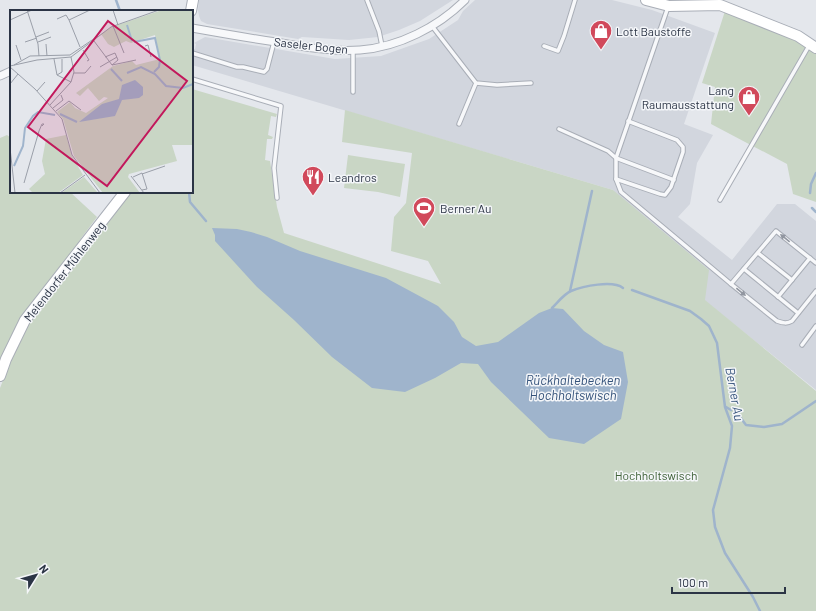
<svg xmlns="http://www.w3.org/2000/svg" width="816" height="611" font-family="Barlow,sans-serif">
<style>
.built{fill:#d2d6de}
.green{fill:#c9d6c5}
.water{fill:#9fb4cc}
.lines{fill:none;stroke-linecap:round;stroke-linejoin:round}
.stream{stroke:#9fb4cc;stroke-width:2.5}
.lane-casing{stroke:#a9aeb7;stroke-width:5.5}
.street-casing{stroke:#a9aeb7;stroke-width:9}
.secondary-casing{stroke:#a9aeb7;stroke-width:12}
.lane{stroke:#f7f8fa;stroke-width:3.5}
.street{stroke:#f7f8fa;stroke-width:7}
.secondary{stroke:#fff;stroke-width:10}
.oneway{fill:#9196a0}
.labels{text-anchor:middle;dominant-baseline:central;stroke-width:3;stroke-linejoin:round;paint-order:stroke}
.poi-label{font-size:12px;fill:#2b3445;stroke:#f4f6f9;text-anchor:start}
.street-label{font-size:12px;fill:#2b3445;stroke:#f4f6f9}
.park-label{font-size:12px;fill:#3f6138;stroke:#f4f6f9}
.water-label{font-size:13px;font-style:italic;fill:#34527a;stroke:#f4f6f9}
.inset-river{fill:none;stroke:#9fb4cc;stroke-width:2}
.inset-road{fill:none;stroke:#9a9fa9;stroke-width:1}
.view{fill:#c2185b;fill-opacity:0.15;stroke:#c2185b;stroke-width:2}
.inset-edge{fill:none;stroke:#2b3445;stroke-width:2}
</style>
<rect width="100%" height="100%" fill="#e4e7ec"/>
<g class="built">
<polygon points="199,0 453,0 420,21 399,30 378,37 349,40 302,37 298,39 207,24 201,21 199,16 198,10"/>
<polygon points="475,0 612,0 652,10 715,33 684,124 713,135 697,163 690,204 678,217 732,260 777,204 795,204 816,221 816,390 704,300 613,190 192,65 193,49 195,49 196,44 194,43 205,37 335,59 381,56 429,39 458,20 463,11"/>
</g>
<g class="green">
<polygon points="725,11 799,42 816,53 816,202 793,194 787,164 711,124 715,87 702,83"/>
<polygon points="192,89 277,114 276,117 271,116 268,135 273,137 272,139 267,139 265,160 270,161 277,207 284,233 441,284 428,261 391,251 394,217 406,203 412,153 342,142 345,110 613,190 709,270 705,300 816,391 816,611 0,611 0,388 22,333 51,292 131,192 192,192"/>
<polygon points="7,135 11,138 11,192 70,192 97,217 82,237 0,364 0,138"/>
<polygon points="348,155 405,164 400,197 378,192 344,188"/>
</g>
<polygon class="water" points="212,228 237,229 251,232 267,237 300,251 386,278 438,306 454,322 462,337 476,346 498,342 539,313 552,308 563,309 584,331 604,345 623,352 628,382 621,419 584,444 549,438 491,382 478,364 461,363 435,378 405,392 372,388 332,357 294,320 257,287 215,241 215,235"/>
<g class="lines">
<g class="stream">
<polyline points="116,0 120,11"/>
<polyline points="189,192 190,202 206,221"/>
<polyline points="810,193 811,184 816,173"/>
<polyline points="812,208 816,212"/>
<polyline points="632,290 690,311 701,319 709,326 717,343 725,407 732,426 730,448 713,510 715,527 725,553 753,597 760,611"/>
<polyline points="570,291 592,191"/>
<path d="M552 308C558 302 564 294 571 291 583 286 613 280 623 288"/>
<polyline points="726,407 731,410"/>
<polyline points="740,417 746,425 764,427 782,424 816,401"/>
</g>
<g class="lane-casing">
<g id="lane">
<polyline points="367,0 379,31 382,46"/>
<polyline points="668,7 616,158 616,179 621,192 731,284"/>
<polyline points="432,26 476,83 497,85 531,83"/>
<polyline points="544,46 558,51 564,36 575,0"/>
<polyline points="192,53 237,67 243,67 264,72 267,69 274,42"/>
<polyline points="192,79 281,106 274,168 277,198"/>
<polyline points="353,92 353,51"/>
<polyline points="459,124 476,83"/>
<polyline points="559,129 608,151 616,158 674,180"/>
<polyline points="616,179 660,194 665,195 671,187 683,152 683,147 677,140 628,121"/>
<polyline points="720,200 810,44"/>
<polyline points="758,253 792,280"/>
<path d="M816 263 776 231 731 284 777 321C783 323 787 324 792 321L816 291"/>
<polyline points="744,269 798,313"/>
<polyline points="778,297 810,258"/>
<polyline points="802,345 816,326"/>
</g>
</g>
<g class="street-casing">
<g id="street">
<path d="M192 28C220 33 248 38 276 42 303 47 332 52 360 50 399 47 438 27 465 0"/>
<polyline points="0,76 11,71"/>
</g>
</g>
<g class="secondary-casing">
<g id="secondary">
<polyline points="646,0 669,6 720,5 798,36 816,48"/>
<polyline points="191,11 193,0"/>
<polyline points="0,376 6,359 25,320 125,192"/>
</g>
</g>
<use href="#lane" class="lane"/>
<use href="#street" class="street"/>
<use href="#secondary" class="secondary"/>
</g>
<defs><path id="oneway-solid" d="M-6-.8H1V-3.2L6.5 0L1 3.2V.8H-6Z"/></defs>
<g class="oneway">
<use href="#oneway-solid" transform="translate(785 238) rotate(-141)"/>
<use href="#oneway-solid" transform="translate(741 292) rotate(39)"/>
</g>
<defs>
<g id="shop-pin" transform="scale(1.15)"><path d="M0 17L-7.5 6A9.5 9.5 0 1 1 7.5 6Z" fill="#d1495b" stroke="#f4f6f9"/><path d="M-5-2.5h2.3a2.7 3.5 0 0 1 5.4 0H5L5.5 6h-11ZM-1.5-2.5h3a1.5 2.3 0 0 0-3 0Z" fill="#fff"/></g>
<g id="restaurant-pin" transform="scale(1.15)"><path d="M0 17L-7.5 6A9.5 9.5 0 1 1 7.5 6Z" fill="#d1495b" stroke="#f4f6f9"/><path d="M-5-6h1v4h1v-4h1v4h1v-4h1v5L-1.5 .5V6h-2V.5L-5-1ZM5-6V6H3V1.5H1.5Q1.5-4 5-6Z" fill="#fff"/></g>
<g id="stadium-pin" transform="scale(1.15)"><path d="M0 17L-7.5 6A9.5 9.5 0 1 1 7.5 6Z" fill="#d1495b" stroke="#f4f6f9"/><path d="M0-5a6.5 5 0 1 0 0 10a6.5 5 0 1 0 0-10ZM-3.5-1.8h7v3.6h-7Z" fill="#fff"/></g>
</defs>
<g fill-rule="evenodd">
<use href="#shop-pin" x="601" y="31"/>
<use href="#shop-pin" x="749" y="97"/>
<use href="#restaurant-pin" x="313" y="177"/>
<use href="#stadium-pin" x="424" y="208"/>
</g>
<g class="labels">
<g class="poi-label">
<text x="616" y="31">Lott Baustoffe</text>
<text x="734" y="90" text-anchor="end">Lang<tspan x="734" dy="14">Raumausstattung</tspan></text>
<text x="328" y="177">Leandros</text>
<text x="440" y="208">Berner Au</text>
</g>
<g class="street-label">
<text transform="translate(311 45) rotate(6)">Saseler Bogen</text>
<text transform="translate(64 271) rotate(-52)">Meiendorfer Mühlenweg</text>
</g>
<g class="park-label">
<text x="656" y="475">Hochholtswisch</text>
</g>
<g class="water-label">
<text x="573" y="380">Rückhaltebecken<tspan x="573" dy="15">Hochholtswisch</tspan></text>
<text transform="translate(735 394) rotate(80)">Berner Au</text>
</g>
</g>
<g transform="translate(10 10)">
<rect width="183" height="183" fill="#e4e7ec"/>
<path d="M152 0H183V135H162L167 151 119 164 118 167 130 183H93L64 146 53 109 47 102 60 92 65 98 76 103 98 88 94 87 89 91 78 78 70 86 66 83 103 56 122 51 126 55 150 49 145 25 121 33 116 31 104 37 98 34 91 24 102 17ZM56 125 62 146 73 165 48 183H23L19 179 35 164 32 151 36 129ZM74 167 88 183H51Z" fill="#c9d6c5"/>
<path d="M125 70 133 77V85L129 88 112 90 105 106 69 112 92 94 109 89 112 75Z" fill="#9fb4cc"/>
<path class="inset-river" d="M117 15 122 31M124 32 145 28 150 50 149 57 144 62M101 59 112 71M117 63 131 57 145 64 156 76 173 78 183 74M50 104 67 112M4 156 13 136 15 118 23 106 28 102 45 105"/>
<path class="inset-road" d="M17 0 28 34 29 46M103 0 108 15M47 9 56 5 59 10M0 10 22 0M103 16 114 43M26 27 39 22M84 31 102 55 126 50M15 32 27 28M28 32 41 27M36 34 37 46M6 35 11 50M135 36 138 35 141 47M70 37 59 10 80 0M73 40 79 50 77 51M95 47 105 43 108 50 102 55M44 49 47 65 52 62V49M4 55 20 46 60 45 88 26M0 56 27 50 61 47 101 17 149 0M0 57 25 79 52 109 62 145 90 183M90 57 107 47M64 63H75L81 56M47 65 61 72M0 74 8 64M27 81 35 72M40 95 61 72 64 62 61 47M43 98 53 90 51 85M46 101 59 91 71 100M0 138 5 183M132 164 155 156M121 166 134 183M123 167 132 163 137 179 132 180M14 173 29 121 32 114H34L32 116M50 183 75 165"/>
<path class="view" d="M98 11 177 71 97 176 18 117Z"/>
<rect width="183" height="183" class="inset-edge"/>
</g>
<g transform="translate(36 575) rotate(53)" stroke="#f4f6f9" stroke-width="3" paint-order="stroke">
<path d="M0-3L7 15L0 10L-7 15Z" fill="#2b3445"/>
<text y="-6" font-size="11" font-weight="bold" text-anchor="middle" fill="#2b3445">N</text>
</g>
<path d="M672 587v6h113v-6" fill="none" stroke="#2b3445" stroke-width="2"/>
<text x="678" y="587" font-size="12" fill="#2b3445" stroke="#f4f6f9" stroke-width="3" paint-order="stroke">100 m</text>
</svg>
